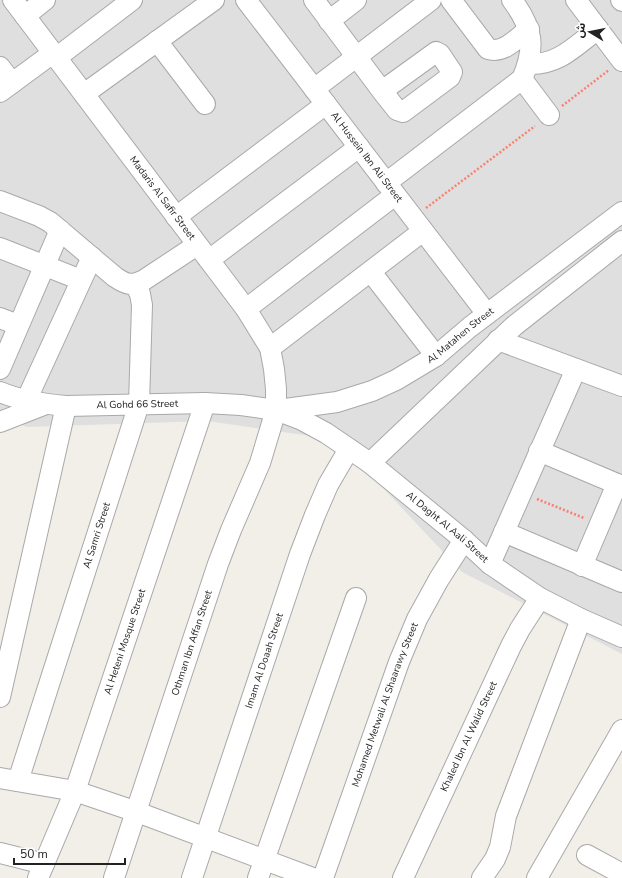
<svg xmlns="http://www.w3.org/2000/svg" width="622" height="878" font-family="'Nunito Sans','Noto Sans Arabic',sans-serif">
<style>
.residential{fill:#e0dfdf}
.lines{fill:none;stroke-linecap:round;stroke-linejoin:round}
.minor-casing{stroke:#a9a9a9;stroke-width:22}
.path{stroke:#fa8072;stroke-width:2.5;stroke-dasharray:2 2;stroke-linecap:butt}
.minor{stroke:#fff;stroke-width:20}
.labels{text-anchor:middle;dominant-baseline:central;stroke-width:3;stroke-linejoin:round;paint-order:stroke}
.street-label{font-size:10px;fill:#222;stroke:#fff}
</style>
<rect width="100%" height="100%" fill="#f2efe9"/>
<polygon class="residential" points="0,0 622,0 622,654 462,572 338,440 207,421 27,427 0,416"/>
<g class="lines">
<g class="minor-casing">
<g id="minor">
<path id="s1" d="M13 0 246 309 270 348 274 369 276 389V410L260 463 231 530 218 564 114 878"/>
<path id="s2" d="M246 0 487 314"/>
<polyline points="314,0 382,91 436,52 440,54 452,72 450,77 403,112 397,110 382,91"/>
<path d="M451 0 488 49C504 54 517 38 529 29"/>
<polyline points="576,0 622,61"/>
<polyline points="621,0 622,1"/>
<polyline points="25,16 45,0"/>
<polyline points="329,21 356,0"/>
<polyline points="157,41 205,104"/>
<polyline points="56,58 132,0"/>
<path d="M529 64C559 65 575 46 598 29"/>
<polyline points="0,67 12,83"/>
<polyline points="522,79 549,115"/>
<polyline points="314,89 431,0"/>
<polyline points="0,92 53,53"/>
<polyline points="84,94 214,0"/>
<path d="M386 183 522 79C536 47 533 28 512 0"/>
<path d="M0 201 39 216 50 222 115 277C127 285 131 286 144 280L197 245"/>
<polyline points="176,217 326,104"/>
<polyline points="0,248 81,280"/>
<polyline points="209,260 359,147"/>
<polyline points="371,272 436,356"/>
<polyline points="246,309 395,195"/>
<polyline points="0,318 18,325"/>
<polyline points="498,340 622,386"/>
<polyline points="270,348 423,231"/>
<polyline points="0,369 60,230"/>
<path id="s3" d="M0 392C21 401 43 404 66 406L205 403 241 405 276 410 302 420 326 433 370 463 464 540 490 564 540 598 581 619 622 637"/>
<polyline points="26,401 92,257"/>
<path id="s4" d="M278 410 337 402 372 391 396 380 436 356 470 327 622 212"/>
<polyline points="0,422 46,404"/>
<polyline points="539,451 622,486"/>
<polyline points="370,463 514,326 622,241"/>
<polyline points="504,532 622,582"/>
<polyline points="490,564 576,369"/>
<polyline points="582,566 617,484"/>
<polyline points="0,697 66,406"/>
<polyline points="0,778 75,791 137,812 313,878"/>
<path id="s5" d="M18 781 139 404 142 305 140 294 135 284"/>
<polyline points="0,853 44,864"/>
<polyline points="587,855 622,874"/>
<path id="s6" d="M38 878 75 791 205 403"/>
<path id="s7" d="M192 878 300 554 315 515 328 485 349 449"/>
<polyline points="258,878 356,598"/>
<path id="s8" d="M323 878 399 662 417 619 439 579 464 540"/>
<path id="s9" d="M403 878 511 646 520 629 540 598"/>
<polyline points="482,878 495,859 500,847 506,816 581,619"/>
<polyline points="537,878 622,730"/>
</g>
</g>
<g class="path">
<polyline points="562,106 609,70"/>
<polyline points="426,208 535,126"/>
<polyline points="537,499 584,518"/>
</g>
<use href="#minor" class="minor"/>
</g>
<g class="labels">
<g class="street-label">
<text stroke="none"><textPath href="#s2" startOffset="198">Al Hussein Ibn Ali Street</textPath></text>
<text stroke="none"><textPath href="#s1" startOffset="248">Madaris Al Safir Street</textPath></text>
<text stroke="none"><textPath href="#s4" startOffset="201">Al Matahen Street</textPath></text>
<text stroke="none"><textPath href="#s3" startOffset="139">Al Gohd 66 Street</textPath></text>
<text stroke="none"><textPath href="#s3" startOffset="487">Al Daght Al Aali Street</textPath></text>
<text stroke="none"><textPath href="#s5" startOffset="258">Al Samri Street</textPath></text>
<text stroke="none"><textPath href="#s6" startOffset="252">Al Heteni Mosque Street</textPath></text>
<text transform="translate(192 643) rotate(-72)">Othman Ibn Affan Street</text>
<text stroke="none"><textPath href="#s7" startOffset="229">Imam Al Doaah Street</textPath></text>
<text stroke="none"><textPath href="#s8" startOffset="184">Mohamed Metwali Al Shaarawy Street</textPath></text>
<text stroke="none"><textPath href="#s9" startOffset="156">Khaled Ibn Al Walid Street</textPath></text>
</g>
</g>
<g transform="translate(590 32) rotate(280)" stroke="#ffffff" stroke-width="3" paint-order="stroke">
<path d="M0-3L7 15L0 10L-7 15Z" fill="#222222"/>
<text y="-6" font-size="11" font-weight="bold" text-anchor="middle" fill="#222222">ش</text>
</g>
<path d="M14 858v6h111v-6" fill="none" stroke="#222222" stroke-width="2"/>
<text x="20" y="858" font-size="12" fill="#222222" stroke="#ffffff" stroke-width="3" paint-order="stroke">50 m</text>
</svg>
